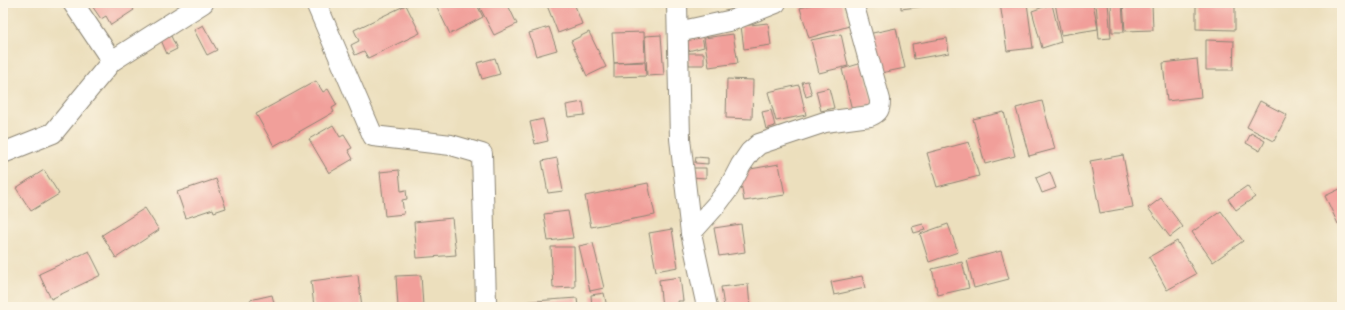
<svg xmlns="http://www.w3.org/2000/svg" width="1345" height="310" font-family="'Indie Flower',sans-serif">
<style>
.building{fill:#f19f9a}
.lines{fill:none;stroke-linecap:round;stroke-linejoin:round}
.minor-casing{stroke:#8c8574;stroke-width:22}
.minor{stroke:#fff;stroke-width:20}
</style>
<rect width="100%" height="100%" fill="#fcf5e5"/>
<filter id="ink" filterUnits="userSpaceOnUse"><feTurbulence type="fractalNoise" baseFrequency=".025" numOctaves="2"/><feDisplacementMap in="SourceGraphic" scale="8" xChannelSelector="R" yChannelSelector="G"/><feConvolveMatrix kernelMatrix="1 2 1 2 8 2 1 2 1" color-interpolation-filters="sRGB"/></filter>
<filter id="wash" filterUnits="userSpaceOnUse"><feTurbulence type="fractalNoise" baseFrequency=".012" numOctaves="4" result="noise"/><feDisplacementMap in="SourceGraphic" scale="16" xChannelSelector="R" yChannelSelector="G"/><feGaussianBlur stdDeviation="0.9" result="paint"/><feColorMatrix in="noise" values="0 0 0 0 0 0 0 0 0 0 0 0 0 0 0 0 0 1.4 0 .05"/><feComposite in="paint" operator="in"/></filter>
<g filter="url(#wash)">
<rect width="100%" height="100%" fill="#ecdfbd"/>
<g id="blocks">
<g class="building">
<polygon points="90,3 129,3 134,10 111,25 106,16 101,19"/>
<polygon points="440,3 476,3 483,17 450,34 436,5"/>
<polygon points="492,3 507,3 517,24 494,35 480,8"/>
<polygon points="546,3 574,3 582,24 558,33"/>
<polygon points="817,3 842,3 849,26 809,38 800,8"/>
<polygon points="901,3 933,3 933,5 901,9"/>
<polygon points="1000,3 1027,3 1033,48 1007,51"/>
<polygon points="1032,3 1044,3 1044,4 1032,6"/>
<polygon points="1055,3 1093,3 1098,29 1061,35"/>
<polygon points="1096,3 1108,3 1111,38 1099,39"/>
<polygon points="1111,3 1122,3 1124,32 1112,32"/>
<polygon points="1123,3 1152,3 1153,30 1125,31"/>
<polygon points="1196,3 1235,3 1235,30 1196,29"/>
<polygon points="1052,4 1061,42 1042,48 1032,11"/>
<polygon points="406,5 420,33 368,58 364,51 355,55 351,45 359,41 354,30"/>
<polygon points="768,23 771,45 744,49 741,26"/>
<polygon points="203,25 217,50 207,55 194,30"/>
<polygon points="549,27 557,50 536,56 529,33"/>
<polygon points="896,28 905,68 876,74 868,34"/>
<polygon points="589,32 606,67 587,76 571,41"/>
<polygon points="644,32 645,61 614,63 612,33"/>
<polygon points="733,34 738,63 709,67 704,38"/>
<polygon points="841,34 848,66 819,73 811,40"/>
<polygon points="661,35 664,75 647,76 645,36"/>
<polygon points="171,36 177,49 167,54 161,40"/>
<polygon points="702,36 704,47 688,51 686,40"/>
<polygon points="947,38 949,53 914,59 912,44"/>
<polygon points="1206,40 1234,41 1233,70 1206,70"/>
<polygon points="688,53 704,53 704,65 689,65"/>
<polygon points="495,58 500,74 482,79 477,63"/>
<polygon points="1197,59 1201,97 1167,101 1163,63"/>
<polygon points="645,62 646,76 614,77 614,63"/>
<polygon points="862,63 873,104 852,110 842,69"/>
<polygon points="727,79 753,80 752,119 726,118"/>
<polygon points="316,81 323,92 328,89 337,105 332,108 334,112 274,146 256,114"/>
<polygon points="808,81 812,95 806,97 802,82"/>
<polygon points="799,85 806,115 776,121 768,92"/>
<polygon points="829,88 834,108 821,111 816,91"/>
<polygon points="1042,101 1055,149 1029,156 1016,108"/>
<polygon points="1260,101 1287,115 1274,141 1247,127"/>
<polygon points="583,102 585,115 568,117 566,105"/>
<polygon points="771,110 775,126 766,129 762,112"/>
<polygon points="1004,112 1015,156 985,164 973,119"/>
<polygon points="543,119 548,141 535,144 530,122"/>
<polygon points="333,125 340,137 344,135 352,148 348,150 353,159 329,173 309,139"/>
<polygon points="1251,133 1265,141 1260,151 1246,143"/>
<polygon points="969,142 979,176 937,187 927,153"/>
<polygon points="1123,155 1133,207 1100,213 1090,161"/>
<polygon points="696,157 708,158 708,164 695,163"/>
<polygon points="557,158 563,191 548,193 542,161"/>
<polygon points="779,164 785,195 744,201 739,171"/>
<polygon points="691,168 706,168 706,178 691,177"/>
<polygon points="44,170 59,194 31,211 16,188"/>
<polygon points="399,170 401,191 406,190 407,199 402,200 404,214 385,216 380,172"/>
<polygon points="1050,172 1056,188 1042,193 1036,178"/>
<polygon points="216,179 226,208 214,212 213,209 186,218 177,192"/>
<polygon points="648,183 655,215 591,227 585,196"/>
<polygon points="1247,186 1255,197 1236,210 1228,199"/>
<polygon points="1342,188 1342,222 1338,224 1325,196"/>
<polygon points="1161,198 1183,227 1170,237 1148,208"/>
<polygon points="145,208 159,230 116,258 102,235"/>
<polygon points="568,211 573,238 548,241 544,214"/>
<polygon points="1221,211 1243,241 1213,262 1192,232"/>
<polygon points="452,218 456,255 417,258 414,222"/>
<polygon points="741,224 745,252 719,256 714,228"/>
<polygon points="923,224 925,230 914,233 912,227"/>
<polygon points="948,224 958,252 929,262 920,234"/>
<polygon points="672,229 678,267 656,271 649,233"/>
<polygon points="1177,241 1196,274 1167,290 1149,257"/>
<polygon points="593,243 604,288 590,291 579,246"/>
<polygon points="551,247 574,247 575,287 553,288"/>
<polygon points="89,251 101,275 51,299 39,274"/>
<polygon points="1001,251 1009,279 974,288 967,260"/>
<polygon points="962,262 969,288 938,295 932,269"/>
<polygon points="358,275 362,307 314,307 311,281"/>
<polygon points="421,275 423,306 398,307 396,276"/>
<polygon points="862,276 865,288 834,295 831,282"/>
<polygon points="680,277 683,301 678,301 679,307 662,307 659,280"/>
<polygon points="748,284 750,307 724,307 721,287"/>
<polygon points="604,293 607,307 592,307 591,295"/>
<polygon points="272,295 275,307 252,307 250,300"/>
<polygon points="577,298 578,307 520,307 520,302"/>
</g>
</g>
</g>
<g filter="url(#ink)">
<use href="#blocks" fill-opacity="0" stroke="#8c8574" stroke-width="1"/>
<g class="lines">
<g class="minor-casing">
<g id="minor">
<polyline points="73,3 112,61"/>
<polyline points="316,3 373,136 451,145 482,154 486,302 488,307"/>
<polyline points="677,3 680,139 691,233 707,307"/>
<polyline points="678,32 733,20 776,3"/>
<polyline points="3,153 53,133 112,61 203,3"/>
<path d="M691 233 717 204 729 188 741 165 750 152 759 144 825 122 870 116C879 112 880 109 880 100L853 3"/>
</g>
</g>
<use href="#minor" class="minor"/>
</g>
</g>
<rect width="1345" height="310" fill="none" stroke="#fcf5e5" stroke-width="16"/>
</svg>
